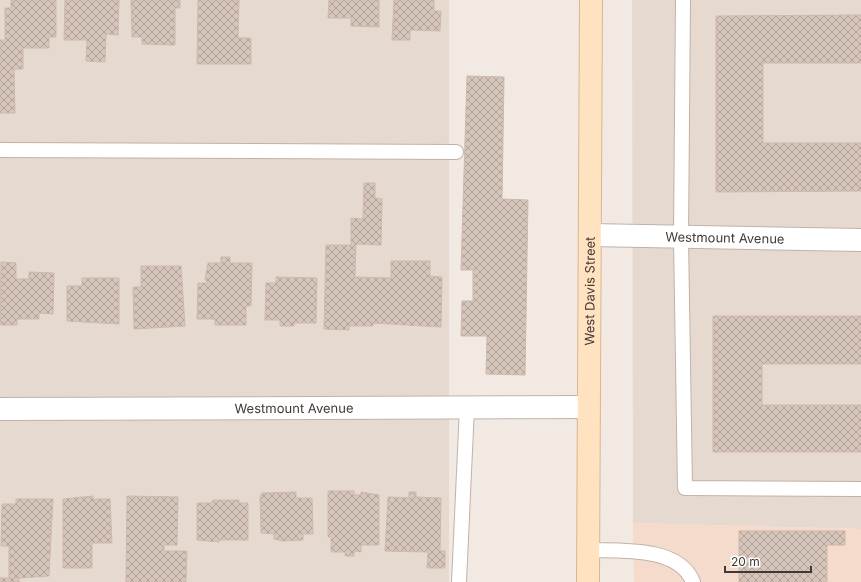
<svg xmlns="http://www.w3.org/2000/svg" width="861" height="582" font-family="Inter,sans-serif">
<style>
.residential{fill:#e6dad0}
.commercial{fill:#f5dbcb}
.building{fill:url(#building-cross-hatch);stroke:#ceb9aa}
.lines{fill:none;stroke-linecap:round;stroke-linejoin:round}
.lane-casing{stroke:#c0b2a8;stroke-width:16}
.street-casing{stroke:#c0b2a8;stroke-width:24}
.secondary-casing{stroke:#d7b692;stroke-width:24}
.lane{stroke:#fff;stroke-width:14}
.street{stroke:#fff;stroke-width:22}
.secondary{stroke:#ffe2bf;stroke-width:22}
.labels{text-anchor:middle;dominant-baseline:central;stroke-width:3.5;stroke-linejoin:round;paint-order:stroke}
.street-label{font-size:13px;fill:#433933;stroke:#fff}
</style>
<defs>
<pattern id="building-cross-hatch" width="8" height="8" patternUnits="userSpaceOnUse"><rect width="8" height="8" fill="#d6c5ba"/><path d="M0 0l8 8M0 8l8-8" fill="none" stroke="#afa198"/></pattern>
</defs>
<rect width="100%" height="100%" fill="#f2eae2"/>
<g class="residential">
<rect x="0" y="0" width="449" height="582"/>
<polygon points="632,0 861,0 861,529 633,523"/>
</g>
<polygon class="commercial" points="633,523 861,529 861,582 634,582"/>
<g class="building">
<polygon points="11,0 56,0 56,37 49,37 49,48 23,48 23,69 14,69 15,113 0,113 0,40 5,40 5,8 11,8"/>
<polygon points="65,0 119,0 118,35 106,34 105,62 86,61 87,40 64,40"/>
<polygon points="131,0 180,0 180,8 175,8 175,45 142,44 142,37 132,37"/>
<polygon points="198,0 239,0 238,38 251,38 251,64 197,64"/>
<polygon points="329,0 379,0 379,27 351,26 351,18 328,18"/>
<polygon points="394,0 434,0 434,11 441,11 440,31 410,30 410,40 392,40"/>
<polygon points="861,15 861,63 763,63 763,143 861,143 861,191 716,192 716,16"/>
<polygon points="467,76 504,77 502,199 528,200 525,375 486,374 487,336 461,336 462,301 473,301 473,270 461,270"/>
<polygon points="364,183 375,183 375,198 382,199 381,245 356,244 355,277 391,278 391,261 430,261 430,276 442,277 441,327 373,323 373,326 349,326 349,330 324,329 326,245 351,245 351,218 363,219"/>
<polygon points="221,257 230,257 230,263 252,263 251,306 246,306 246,325 215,325 215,319 197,319 198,283 208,283 205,280 208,263 221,263"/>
<polygon points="1,262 16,263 16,279 29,279 29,272 54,273 53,314 39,313 39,319 17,319 17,325 0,325"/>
<polygon points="141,266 181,266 185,326 134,329 133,287 141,287"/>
<polygon points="276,277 317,278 316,323 294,323 294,326 280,326 280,320 265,320 266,283 276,283"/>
<polygon points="82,278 119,278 119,324 67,321 67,286 82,286"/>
<polygon points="713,316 861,316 861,364 762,364 762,405 861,405 861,452 713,452"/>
<polygon points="328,491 354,491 354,495 361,495 361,492 379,495 379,545 361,545 361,552 354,551 354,556 345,556 345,552 331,552 331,537 328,537"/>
<polygon points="296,492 296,498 312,498 313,534 303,534 303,540 283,541 274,539 274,534 261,533 260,497 262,493"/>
<polygon points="409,492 416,492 416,497 441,498 440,551 445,551 445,568 427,568 428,552 385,551 388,497 409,498"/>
<polygon points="93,496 93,499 110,499 112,543 92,543 92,568 63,568 63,499"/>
<polygon points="127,496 178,497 177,545 164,545 164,551 187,551 186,582 126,582"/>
<polygon points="16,499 53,499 49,576 19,578 19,582 0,582 0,578 9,578 9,546 1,546 2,504 16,504"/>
<polygon points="213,500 239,500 239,503 248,503 248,540 219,540 219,542 197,540 197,503 211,503"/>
<polygon points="739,531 845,531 845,545 827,545 827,582 739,582"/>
</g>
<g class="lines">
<g class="lane-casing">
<g id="lane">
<polyline points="683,0 681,237 685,488 861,489"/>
<polyline points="0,150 456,152"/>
<path d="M588 550C620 551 679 546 693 582"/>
<polyline points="459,582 467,407"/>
</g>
</g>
<g class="street-casing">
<g id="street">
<path id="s1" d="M590 235 861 240"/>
<path id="s2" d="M0 409 588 407"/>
</g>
</g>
<g class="secondary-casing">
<g id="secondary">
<path id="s3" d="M588 582 591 0"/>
</g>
</g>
<use href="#lane" class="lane"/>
<use href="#street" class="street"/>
<use href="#secondary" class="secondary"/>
</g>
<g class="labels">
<g class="street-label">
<text stroke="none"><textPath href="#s1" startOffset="135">Westmount Avenue</textPath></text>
<text stroke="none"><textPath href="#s3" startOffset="291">West Davis Street</textPath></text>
<text stroke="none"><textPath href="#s2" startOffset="294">Westmount Avenue</textPath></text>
</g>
</g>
<path d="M725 566v6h86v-6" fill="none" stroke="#433933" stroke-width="2"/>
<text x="731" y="566" font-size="12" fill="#433933" stroke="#ffffff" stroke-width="3" paint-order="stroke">20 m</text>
</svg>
